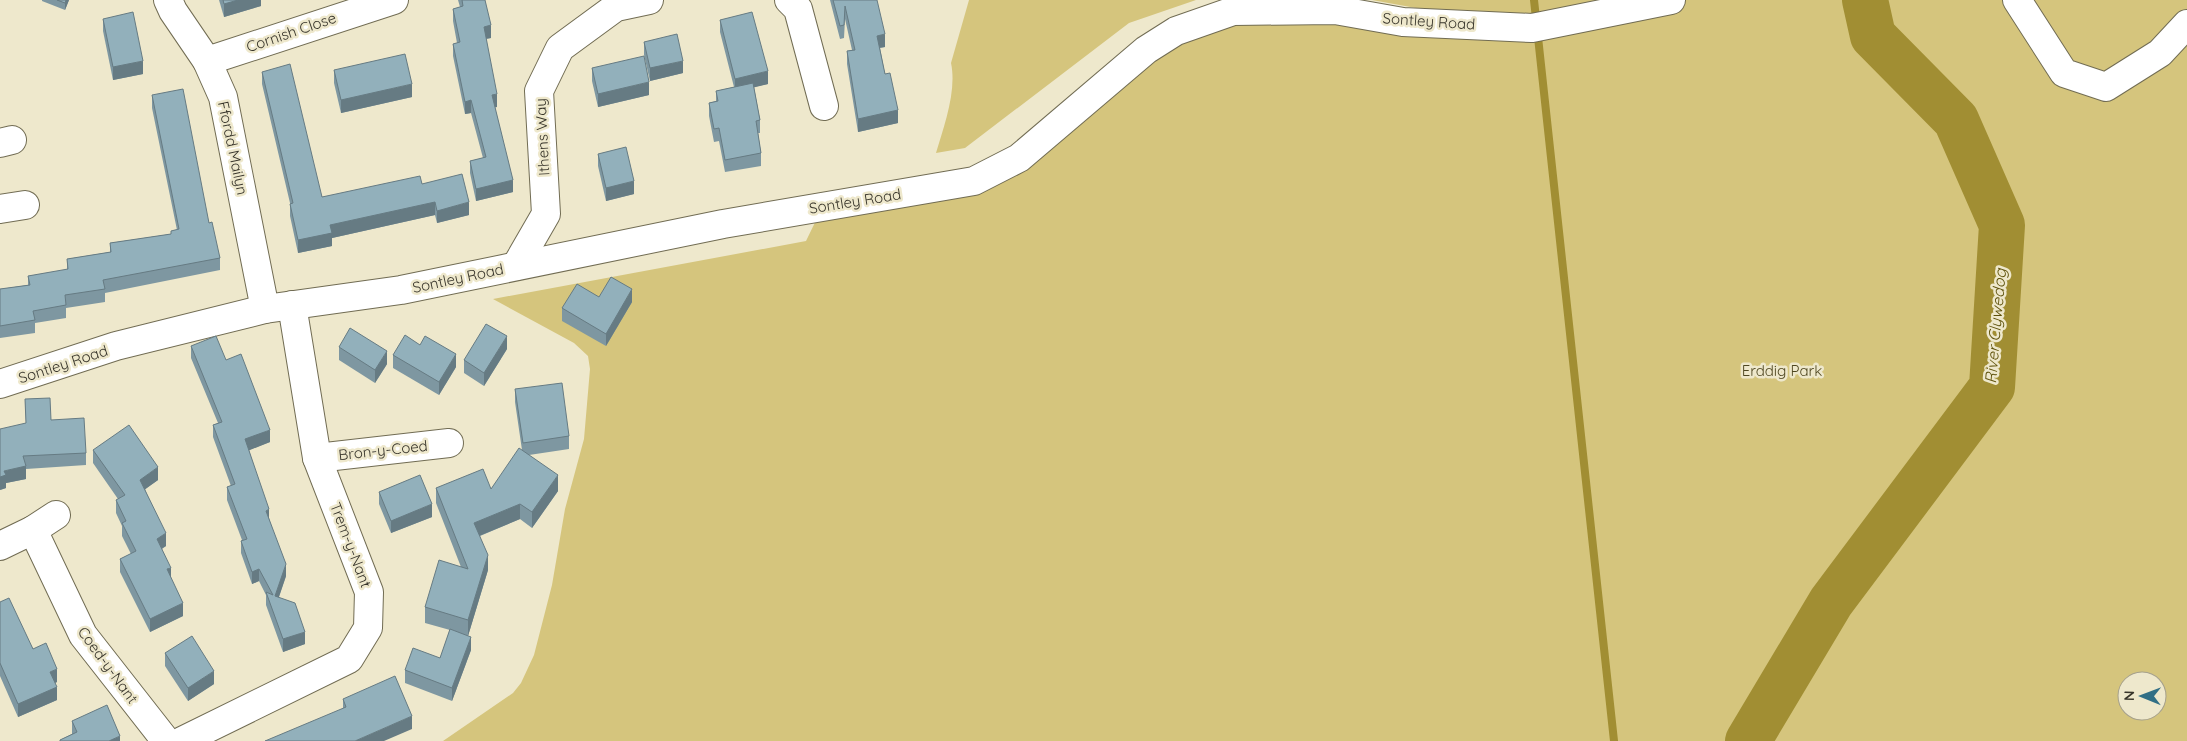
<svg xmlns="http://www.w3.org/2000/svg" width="2187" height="741" font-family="Quicksand,sans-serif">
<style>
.green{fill:#d5c57d;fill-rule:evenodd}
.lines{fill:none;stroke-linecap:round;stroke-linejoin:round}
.stream{stroke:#a18e33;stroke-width:8}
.river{stroke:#a18e33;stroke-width:46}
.minor-casing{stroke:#716c53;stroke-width:30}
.minor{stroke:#fff;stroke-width:28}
.wall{fill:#7e97a1}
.shaded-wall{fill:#667b83}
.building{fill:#92b0bb;stroke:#667b83}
.labels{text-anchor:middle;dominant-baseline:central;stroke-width:5;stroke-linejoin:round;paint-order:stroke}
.street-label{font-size:15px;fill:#38352b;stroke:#eee8cc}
.park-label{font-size:15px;fill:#4f4721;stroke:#eee8cc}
.water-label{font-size:16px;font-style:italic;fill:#5d5009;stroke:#eee8cc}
</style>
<rect width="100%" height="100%" fill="#eee8cc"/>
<g class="green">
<path d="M969 0H1196L1129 23 965 148 936 153C944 126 957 91 951 63Z"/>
<polygon points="1372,0 1626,0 1551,15 1438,12"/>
<path d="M1671 0H2187V741H443L513 693 521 683 534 655 552 585 565 509 584 439 590 369 588 356 574 343 493 299 806 241 823 206 974 181 1092 95 1233 11 1532 28ZM2127 681H2157V711H2127Z"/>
</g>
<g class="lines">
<polyline class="stream" points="1534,0 1614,741"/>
<polyline class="river" points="1748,741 1831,602 1992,387 2002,225 1956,120 1873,36 1865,0"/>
<g class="minor-casing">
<g id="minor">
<polyline points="168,0 173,11 207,61 223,97 265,309"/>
<polyline points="789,0 798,9 824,106"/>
<polyline points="2017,0 2064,73 2106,87 2160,53 2187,24"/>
<polyline points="207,61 394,0"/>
<polyline points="0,143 12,140"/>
<polyline points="0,209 25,205"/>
<polyline points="516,266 546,214 539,91 560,48 616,7 649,0"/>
<polyline points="0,384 116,346 265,309 401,290 723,224 974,181 1019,158 1146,50 1176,31 1233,11 1335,10 1403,22 1532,28 1671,0"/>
<polyline points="317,458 449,443"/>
<polyline points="33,530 56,515"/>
<polyline points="0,546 33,530 83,635 166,741"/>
<polyline points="182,741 349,659 368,628 369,592 317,458 292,305"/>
</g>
</g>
<use href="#minor" class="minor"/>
</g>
<g class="wall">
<polygon points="42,0 69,0 65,10 42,1"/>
<polygon points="219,0 261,0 261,6 224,17"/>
<polygon points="458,0 485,0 491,38 486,39 497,107 495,107 513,192 476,201 470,173 470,161 483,158 471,113 465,114 453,56 453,44 457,43 453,21 453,9 460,7"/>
<polygon points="830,0 869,0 885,47 880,48 885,74 898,123 858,132 847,64 847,51 852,50 845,19 844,38 840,39"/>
<polygon points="103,19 143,74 113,80 103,31"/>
<polygon points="720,20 768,84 754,87 760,120 760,133 758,133 761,153 761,166 725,172 719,141 714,142 709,116 709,103 716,101 716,91 734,87 720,32"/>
<polygon points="644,42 683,73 650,81 644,55"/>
<polygon points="592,68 649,95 598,107 592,81"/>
<polygon points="334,70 412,97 341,113 334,83"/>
<polygon points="262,72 322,197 422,184 469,215 437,223 435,215 332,238 332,246 298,253 290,216 290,203 262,84"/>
<polygon points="152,95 209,223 220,258 220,270 105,293 105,302 66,308 66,318 35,323 35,333 0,338 0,289 28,285 28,276 67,270 67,259 110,252 110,243 171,234 171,231 177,230 152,108"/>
<polygon points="598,154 634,194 606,201 598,166"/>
<polygon points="599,297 632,302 606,346 562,321 562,308"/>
<polygon points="420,345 456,367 439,395 393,368 393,355"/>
<polygon points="191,346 226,360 270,442 249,450 286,576 279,597 305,644 283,652 266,605 266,595 259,581 252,584 241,553 241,541 242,540 227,500 227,487 231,486 213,437 213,425 218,423 191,358"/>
<polygon points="339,347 387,364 375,383 339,360"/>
<polygon points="507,349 484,386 464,373 464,360"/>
<polygon points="515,389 569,436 569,449 529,455 558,491 532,528 520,519 480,536 488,570 468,636 471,650 452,701 405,683 405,670 440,658 450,630 425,623 425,607 461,567 436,503 436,488 491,489 522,450 515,402"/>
<polygon points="25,399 51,420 86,453 86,465 26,469 26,479 6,483 6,488 0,490 26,424"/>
<polygon points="93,450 158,480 145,489 166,546 162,549 183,616 150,632 120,572 120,559 131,554 122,536 122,526 116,513 116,500 118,499 93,463"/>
<polygon points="379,492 432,517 391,533 379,504"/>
<polygon points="0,602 57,682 55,683 57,700 18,717 0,676"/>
<polygon points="165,653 214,684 188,701 165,666"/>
<polygon points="343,699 412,729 343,708"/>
<polygon points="72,721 120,741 60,741 60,740 72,734"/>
</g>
<g class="shaded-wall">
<polygon points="66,0 69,0 65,10 65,3"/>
<polygon points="238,0 261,0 261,6 224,17 224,4"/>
<polygon points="491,25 491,38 484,39 484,27"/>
<polygon points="885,34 885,47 877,48 877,36"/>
<polygon points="143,61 143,74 113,80 113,67"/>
<polygon points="683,61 683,73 650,81 650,68"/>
<polygon points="768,71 768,84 735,92 735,79"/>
<polygon points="649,82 649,95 598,107 598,94"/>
<polygon points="412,84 412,97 341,113 341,100"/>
<polygon points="497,94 497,107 492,108 492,95"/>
<polygon points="471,100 471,113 465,114 465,102"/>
<polygon points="898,110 898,123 858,132 858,119"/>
<polygon points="513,180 513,192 476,201 476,189"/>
<polygon points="634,181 634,194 606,201 606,188"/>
<polygon points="435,202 435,215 332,238 332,246 298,253 298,240 330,225"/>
<polygon points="469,202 469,215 437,223 437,211"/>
<polygon points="632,289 632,302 606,346 606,334"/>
<polygon points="507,336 507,349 484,386 484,373"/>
<polygon points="387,351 387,364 375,383 375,370"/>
<polygon points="456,354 456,367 439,395 439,382"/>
<polygon points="270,430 270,442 245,452 245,439"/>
<polygon points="26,466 26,479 6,483 6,488 0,490 0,477 4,471"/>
<polygon points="158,467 158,480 140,493 140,480"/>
<polygon points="558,475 558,491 532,528 532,512"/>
<polygon points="432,504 432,517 391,533 391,521"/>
<polygon points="520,504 520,519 474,538 474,523"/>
<polygon points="269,509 269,522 266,511"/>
<polygon points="166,533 166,546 157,551 157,539"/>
<polygon points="488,555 488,570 468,636 468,620"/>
<polygon points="286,564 286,576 275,608 275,596"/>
<polygon points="171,568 171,580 167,569"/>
<polygon points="259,569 259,581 252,584 252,572"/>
<polygon points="183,603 183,616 150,632 150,619"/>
<polygon points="305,632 305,644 283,652 283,639"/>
<polygon points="471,637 471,650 452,701 452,688"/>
<polygon points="57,669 57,682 50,685 50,672"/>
<polygon points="214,671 214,684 188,701 188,688"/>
<polygon points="57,687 57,700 18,717 18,704"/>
<polygon points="412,716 412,729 384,741 355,741"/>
<polygon points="120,736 120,741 109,741"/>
</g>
<g class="building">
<polygon points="57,0 66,0 65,3"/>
<polygon points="223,0 238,0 224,4"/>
<polygon points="462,0 485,0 491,25 484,27 497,94 492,95 513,180 476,189 470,161 486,157 471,100 465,102 453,44 460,42 453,9 463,6"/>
<polygon points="833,0 877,0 885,34 877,36 885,74 890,73 898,110 858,119 847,51 855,50 845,6 844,25 840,26"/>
<polygon points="133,12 143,61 113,67 103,19"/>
<polygon points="752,12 768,71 735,79 720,20"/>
<polygon points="677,34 683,61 650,68 644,42"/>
<polygon points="405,54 412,84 341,100 334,70"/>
<polygon points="644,56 649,82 598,94 592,68"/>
<polygon points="290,64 322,197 420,176 422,184 462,174 469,202 437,211 435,202 330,225 332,233 298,240 290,204 293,203 262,72"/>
<polygon points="753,83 760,120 756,121 761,153 725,160 719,128 714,129 709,103 718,101 716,91"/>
<polygon points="183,89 209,223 212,222 220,258 103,280 105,289 65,295 66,305 33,311 35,320 0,326 0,289 30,285 28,276 68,269 67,259 111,252 110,243 171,234 171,231 179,229 152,95"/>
<polygon points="626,147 634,181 606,188 598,154"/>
<polygon points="611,277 632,289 606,334 562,308 577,284 599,297"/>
<polygon points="486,324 507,336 484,373 464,360"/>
<polygon points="350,328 387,351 375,370 339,347"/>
<polygon points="405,335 420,345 425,336 456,354 439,382 393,355"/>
<polygon points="216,336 226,360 241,354 270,430 245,439 269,509 266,511 286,564 275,596 295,603 305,632 283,639 266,592 273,595 259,569 252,572 241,541 247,539 227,487 235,484 213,425 222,422 191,346"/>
<polygon points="562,383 569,436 523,443 515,389"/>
<polygon points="50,398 51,420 84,418 86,453 23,456 26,466 4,471 6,475 0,477 0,429 26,423 25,399"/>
<polygon points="129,425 158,467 140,480 166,533 157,539 171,568 167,569 183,603 150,619 120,559 136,551 122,523 126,521 116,500 125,495 93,450"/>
<polygon points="519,448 558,475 532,512 520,504 474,523 488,555 468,620 425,607 439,560 468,569 436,488 483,469 491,489"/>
<polygon points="420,475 432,504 391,521 379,492"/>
<polygon points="9,598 33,649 46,643 57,669 50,672 57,687 18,704 0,663 0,602"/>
<polygon points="450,629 471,637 452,688 405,670 413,648 440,658"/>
<polygon points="192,636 214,671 188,688 165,653"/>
<polygon points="395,676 412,716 355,741 265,741 346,707 343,699"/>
<polygon points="107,705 120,736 109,741 60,741 60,740 77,732 72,721"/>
</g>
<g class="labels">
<g class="street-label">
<text transform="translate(1429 21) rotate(4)">Sontley Road</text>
<text transform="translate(291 32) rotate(-19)">Cornish Close</text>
<text transform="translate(542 137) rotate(-93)">Ithens Way</text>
<text transform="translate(233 148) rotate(78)">Ffordd Mailyn</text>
<text transform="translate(855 201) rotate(-9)">Sontley Road</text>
<text transform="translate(458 278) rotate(-12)">Sontley Road</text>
<text transform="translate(63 364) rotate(-18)">Sontley Road</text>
<text transform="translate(383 450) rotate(-6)">Bron-y-Coed</text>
<text transform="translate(351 545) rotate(69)">Trem-y-Nant</text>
<text transform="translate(108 665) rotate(54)">Coed-y-Nant</text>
</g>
<g class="park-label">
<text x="1782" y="370">Erddig Park</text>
</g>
<g class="water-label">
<text transform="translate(1995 326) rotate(-85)">River Clywedog</text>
</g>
</g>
<g transform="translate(2142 696) rotate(271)"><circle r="24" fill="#eee8cc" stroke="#a5a08c"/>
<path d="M0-4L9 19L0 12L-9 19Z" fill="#316f85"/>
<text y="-8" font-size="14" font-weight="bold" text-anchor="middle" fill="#38352b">N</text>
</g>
</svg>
